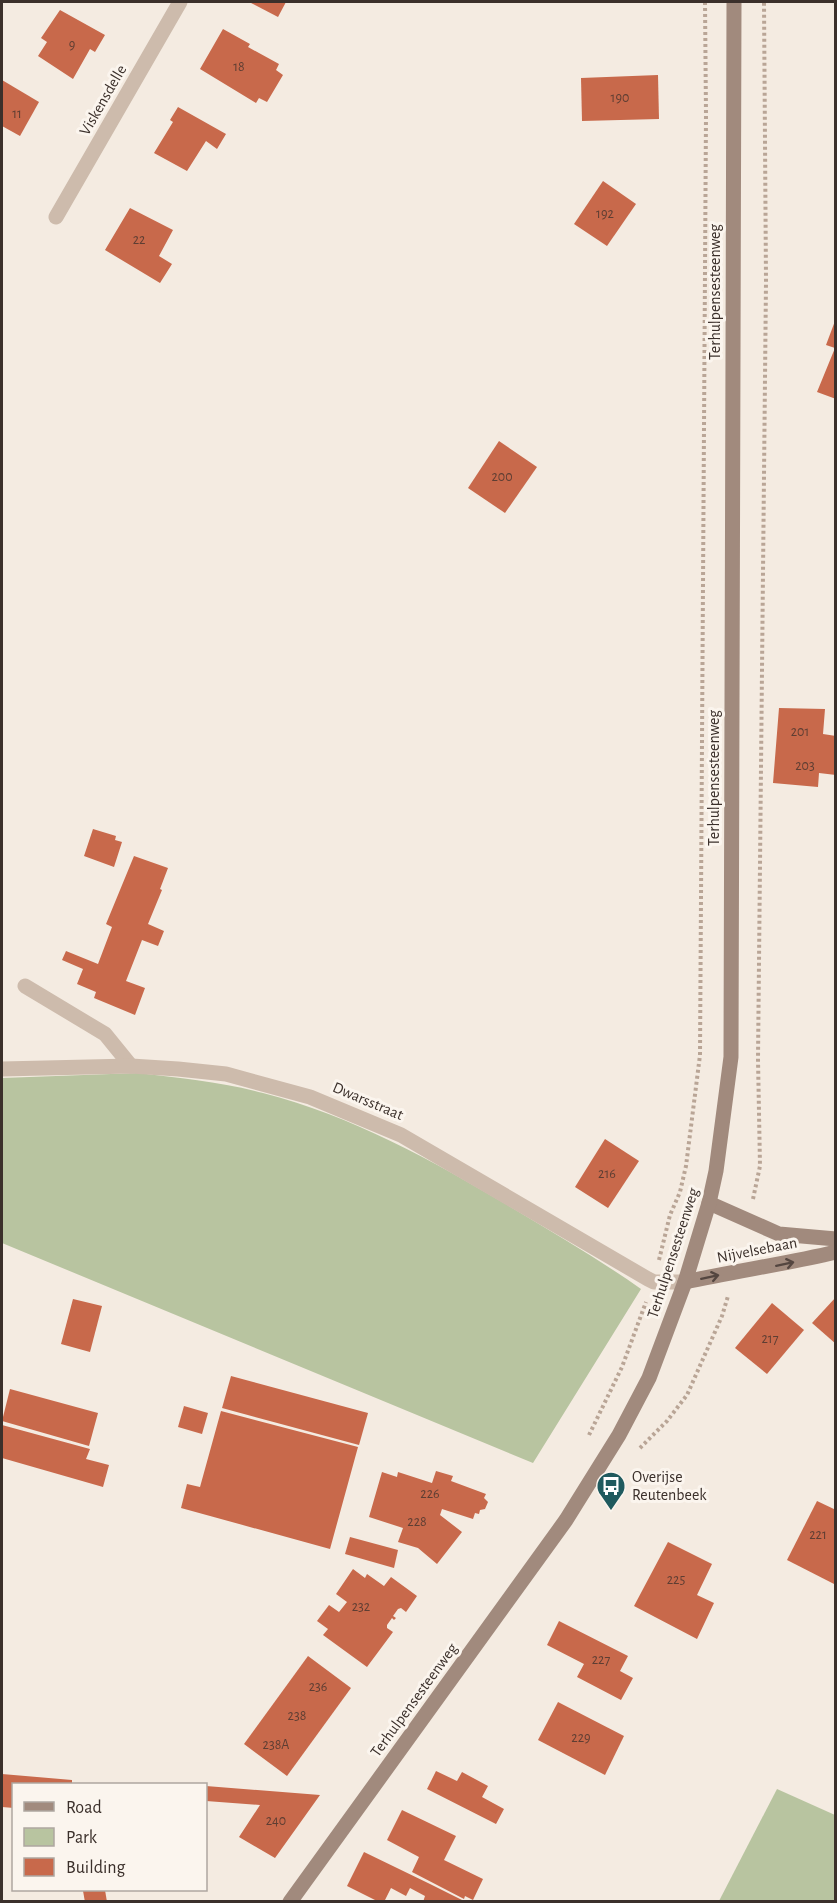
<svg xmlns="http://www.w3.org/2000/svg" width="837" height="1903" font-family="'Alegreya Sans',sans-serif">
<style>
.green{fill:#b8c4a0}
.building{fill:#c8694b}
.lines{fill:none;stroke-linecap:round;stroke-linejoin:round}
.path{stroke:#b9a596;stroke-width:4;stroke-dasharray:3 3;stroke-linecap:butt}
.lane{stroke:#cdbbac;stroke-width:15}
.street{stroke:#cdbbac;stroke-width:15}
.secondary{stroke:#a18a7d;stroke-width:15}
.oneway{stroke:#544640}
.labels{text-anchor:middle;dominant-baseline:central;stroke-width:6;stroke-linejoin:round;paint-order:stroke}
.number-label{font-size:14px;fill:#5e3e33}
.street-label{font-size:16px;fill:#3b302b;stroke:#fbf5ee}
.poi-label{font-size:16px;fill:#3b302b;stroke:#fbf5ee;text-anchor:start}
</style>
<rect width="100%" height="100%" fill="#f4ebe1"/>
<g class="green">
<path d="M138 1073C180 1078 222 1082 263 1093 353 1116 435 1162 514 1209 557 1235 600 1260 641 1289L533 1463 2 1243V1078Z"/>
<polygon points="777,1789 835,1815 835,1901 719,1901"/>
</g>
<g class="building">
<polygon points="249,2 286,2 278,17"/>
<polygon points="60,10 105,35 95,52 90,49 73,79 38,56 47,42 41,38"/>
<polygon points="223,29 250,44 248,47 279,64 276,70 283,75 267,102 259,98 256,103 200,69"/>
<polygon points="658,75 659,119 582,121 581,78"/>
<polygon points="2,80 39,102 20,136 2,126"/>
<polygon points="178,107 226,134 217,149 206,141 187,171 154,153 173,122 170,120"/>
<polygon points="603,181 636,204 607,246 574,224"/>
<polygon points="130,208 173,230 159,256 172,264 160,283 105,250"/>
<polygon points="835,321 836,321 836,399 817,392 835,348 826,345"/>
<polygon points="499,441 537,467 505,513 468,488"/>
<polygon points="779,708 825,709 823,734 836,736 836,775 819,773 818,787 773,783"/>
<polygon points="93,829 116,836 115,840 122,842 114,867 84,856"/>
<polygon points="134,856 168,868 160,889 162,890 148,924 164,931 158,946 142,940 126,981 145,988 135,1015 94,998 96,992 77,984 83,969 62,960 66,951 98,964 112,927 106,924"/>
<polygon points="605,1139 639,1161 608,1208 575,1187"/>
<polygon points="836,1297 836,1344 812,1323"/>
<polygon points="73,1299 102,1306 90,1352 61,1344"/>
<polygon points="772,1303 804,1330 767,1374 735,1348"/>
<polygon points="231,1376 368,1413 359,1445 222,1408"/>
<polygon points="10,1389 98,1413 89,1446 2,1421"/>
<polygon points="184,1406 208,1413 202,1434 178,1427"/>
<polygon points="221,1411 358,1447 330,1549 181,1508 187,1484 200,1487"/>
<polygon points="2,1425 90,1449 86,1459 109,1465 103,1487 2,1458"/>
<polygon points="436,1471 453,1476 451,1481 486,1494 484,1498 488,1502 485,1509 480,1510 479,1514 475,1513 473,1519 442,1509 440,1515 462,1532 437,1564 418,1548 398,1542 403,1528 369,1517 382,1472 397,1477 398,1472 432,1483"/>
<polygon points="817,1501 836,1510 836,1585 787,1560"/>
<polygon points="350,1537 398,1550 394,1568 345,1554"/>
<polygon points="668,1542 712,1564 697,1595 714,1603 697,1639 634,1606"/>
<polygon points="353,1569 365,1578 367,1574 384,1586 391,1577 417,1596 406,1612 401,1608 398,1609 393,1616 396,1618 394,1620 392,1618 387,1625 387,1628 393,1632 367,1667 323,1635 328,1629 317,1621 329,1605 339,1612 347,1602 336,1594"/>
<polygon points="559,1621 628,1656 620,1671 633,1678 621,1700 577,1677 584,1664 547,1645"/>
<polygon points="308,1656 351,1688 287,1776 244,1744"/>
<polygon points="558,1702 624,1736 605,1775 538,1740"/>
<polygon points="436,1771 457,1781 462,1772 488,1786 482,1797 504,1809 496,1824 427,1789"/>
<polygon points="2,1774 72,1780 72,1784 14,1784 14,1808 2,1807"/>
<polygon points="206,1786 320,1795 275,1858 239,1837 260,1805 206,1801"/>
<polygon points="402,1810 456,1836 444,1860 483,1879 473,1900 465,1896 464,1899 412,1872 419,1857 387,1840"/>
<polygon points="364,1852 430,1884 466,1902 423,1902 425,1896 410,1888 406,1896 391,1888 384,1902 379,1902 347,1886"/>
<polygon points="105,1890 107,1902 85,1902 83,1891"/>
</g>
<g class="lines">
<g class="path">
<polyline points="753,1199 760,1166 758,1059 766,281 764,2"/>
<polyline points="659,1260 670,1215 680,1192 686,1166 700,1055 706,115 705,2"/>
<polyline points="589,1435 622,1367 646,1302"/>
<polyline points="640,1448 667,1421 687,1395 722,1316 728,1296"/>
</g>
<polyline class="lane" points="25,986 105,1034 131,1066"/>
<g class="street">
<polyline points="56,217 180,2"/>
<polyline points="2,1069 131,1066 178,1069 226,1074 310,1097 401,1135 648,1279 654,1282 685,1282"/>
</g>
<g class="secondary">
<polyline points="709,1203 779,1234 836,1239"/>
<path d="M685 1282C735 1271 786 1264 836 1252"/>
<polyline points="290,1902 566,1520 619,1435 649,1378 685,1282 709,1203 716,1171 731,1057 734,2"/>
</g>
</g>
<defs><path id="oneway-shaft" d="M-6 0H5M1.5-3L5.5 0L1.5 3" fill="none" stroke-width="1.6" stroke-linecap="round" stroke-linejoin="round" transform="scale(1.5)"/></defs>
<g class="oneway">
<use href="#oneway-shaft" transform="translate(785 1264) rotate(-12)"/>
<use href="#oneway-shaft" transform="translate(710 1277) rotate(-12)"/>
</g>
<defs>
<g id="bus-pin" transform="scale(1.5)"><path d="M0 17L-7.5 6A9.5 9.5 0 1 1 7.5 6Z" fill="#1f5a5e" stroke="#fbf5ee"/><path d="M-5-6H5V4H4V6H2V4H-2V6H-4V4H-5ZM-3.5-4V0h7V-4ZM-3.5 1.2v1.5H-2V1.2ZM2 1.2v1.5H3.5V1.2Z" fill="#fff"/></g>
</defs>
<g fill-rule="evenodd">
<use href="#bus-pin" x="611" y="1486"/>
</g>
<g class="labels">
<g class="number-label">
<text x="72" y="45">9</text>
<text x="239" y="67">18</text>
<text x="620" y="98">190</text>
<text x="17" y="114">11</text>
<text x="605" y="214">192</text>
<text x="139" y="240">22</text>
<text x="502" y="477">200</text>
<text x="800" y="732">201</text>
<text x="805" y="766">203</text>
<text x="607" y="1174">216</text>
<text x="770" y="1339">217</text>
<text x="430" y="1494">226</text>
<text x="417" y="1522">228</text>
<text x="818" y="1535">221</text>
<text x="676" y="1580">225</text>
<text x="361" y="1607">232</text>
<text x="601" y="1660">227</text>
<text x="318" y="1687">236</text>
<text x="297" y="1716">238</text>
<text x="581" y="1738">229</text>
<text x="276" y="1745">238A</text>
<text x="276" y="1821">240</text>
</g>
<g class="street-label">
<text transform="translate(103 100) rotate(-60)">Viskensdelle</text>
<text transform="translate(715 292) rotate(-90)">Terhulpensesteenweg</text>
<text transform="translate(714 778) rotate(-90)">Terhulpensesteenweg</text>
<text transform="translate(368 1101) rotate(23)">Dwarsstraat</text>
<text transform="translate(757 1250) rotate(-11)">Nijvelsebaan</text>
<text transform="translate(673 1253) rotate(-72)">Terhulpensesteenweg</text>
<text transform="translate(414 1700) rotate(-54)">Terhulpensesteenweg</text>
</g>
<g class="poi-label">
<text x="632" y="1477">Overijse<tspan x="632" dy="18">Reutenbeek</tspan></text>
</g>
</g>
<rect width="837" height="1903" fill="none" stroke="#3b302b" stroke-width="6"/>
<rect x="12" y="1783" width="195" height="108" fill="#fbf5ee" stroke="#aea6a0" stroke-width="1.5"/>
<rect x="24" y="1802" width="30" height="9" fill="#a18a7d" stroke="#aea6a0" stroke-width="1.5"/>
<text x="66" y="1813" font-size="18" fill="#3b302b">Road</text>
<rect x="24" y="1828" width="30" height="18" fill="#b8c4a0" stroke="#aea6a0" stroke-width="1.5"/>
<text x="66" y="1843" font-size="18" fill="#3b302b">Park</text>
<rect x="24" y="1858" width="30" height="18" fill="#c8694b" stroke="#aea6a0" stroke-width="1.5"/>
<text x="66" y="1873" font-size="18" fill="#3b302b">Building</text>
</svg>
